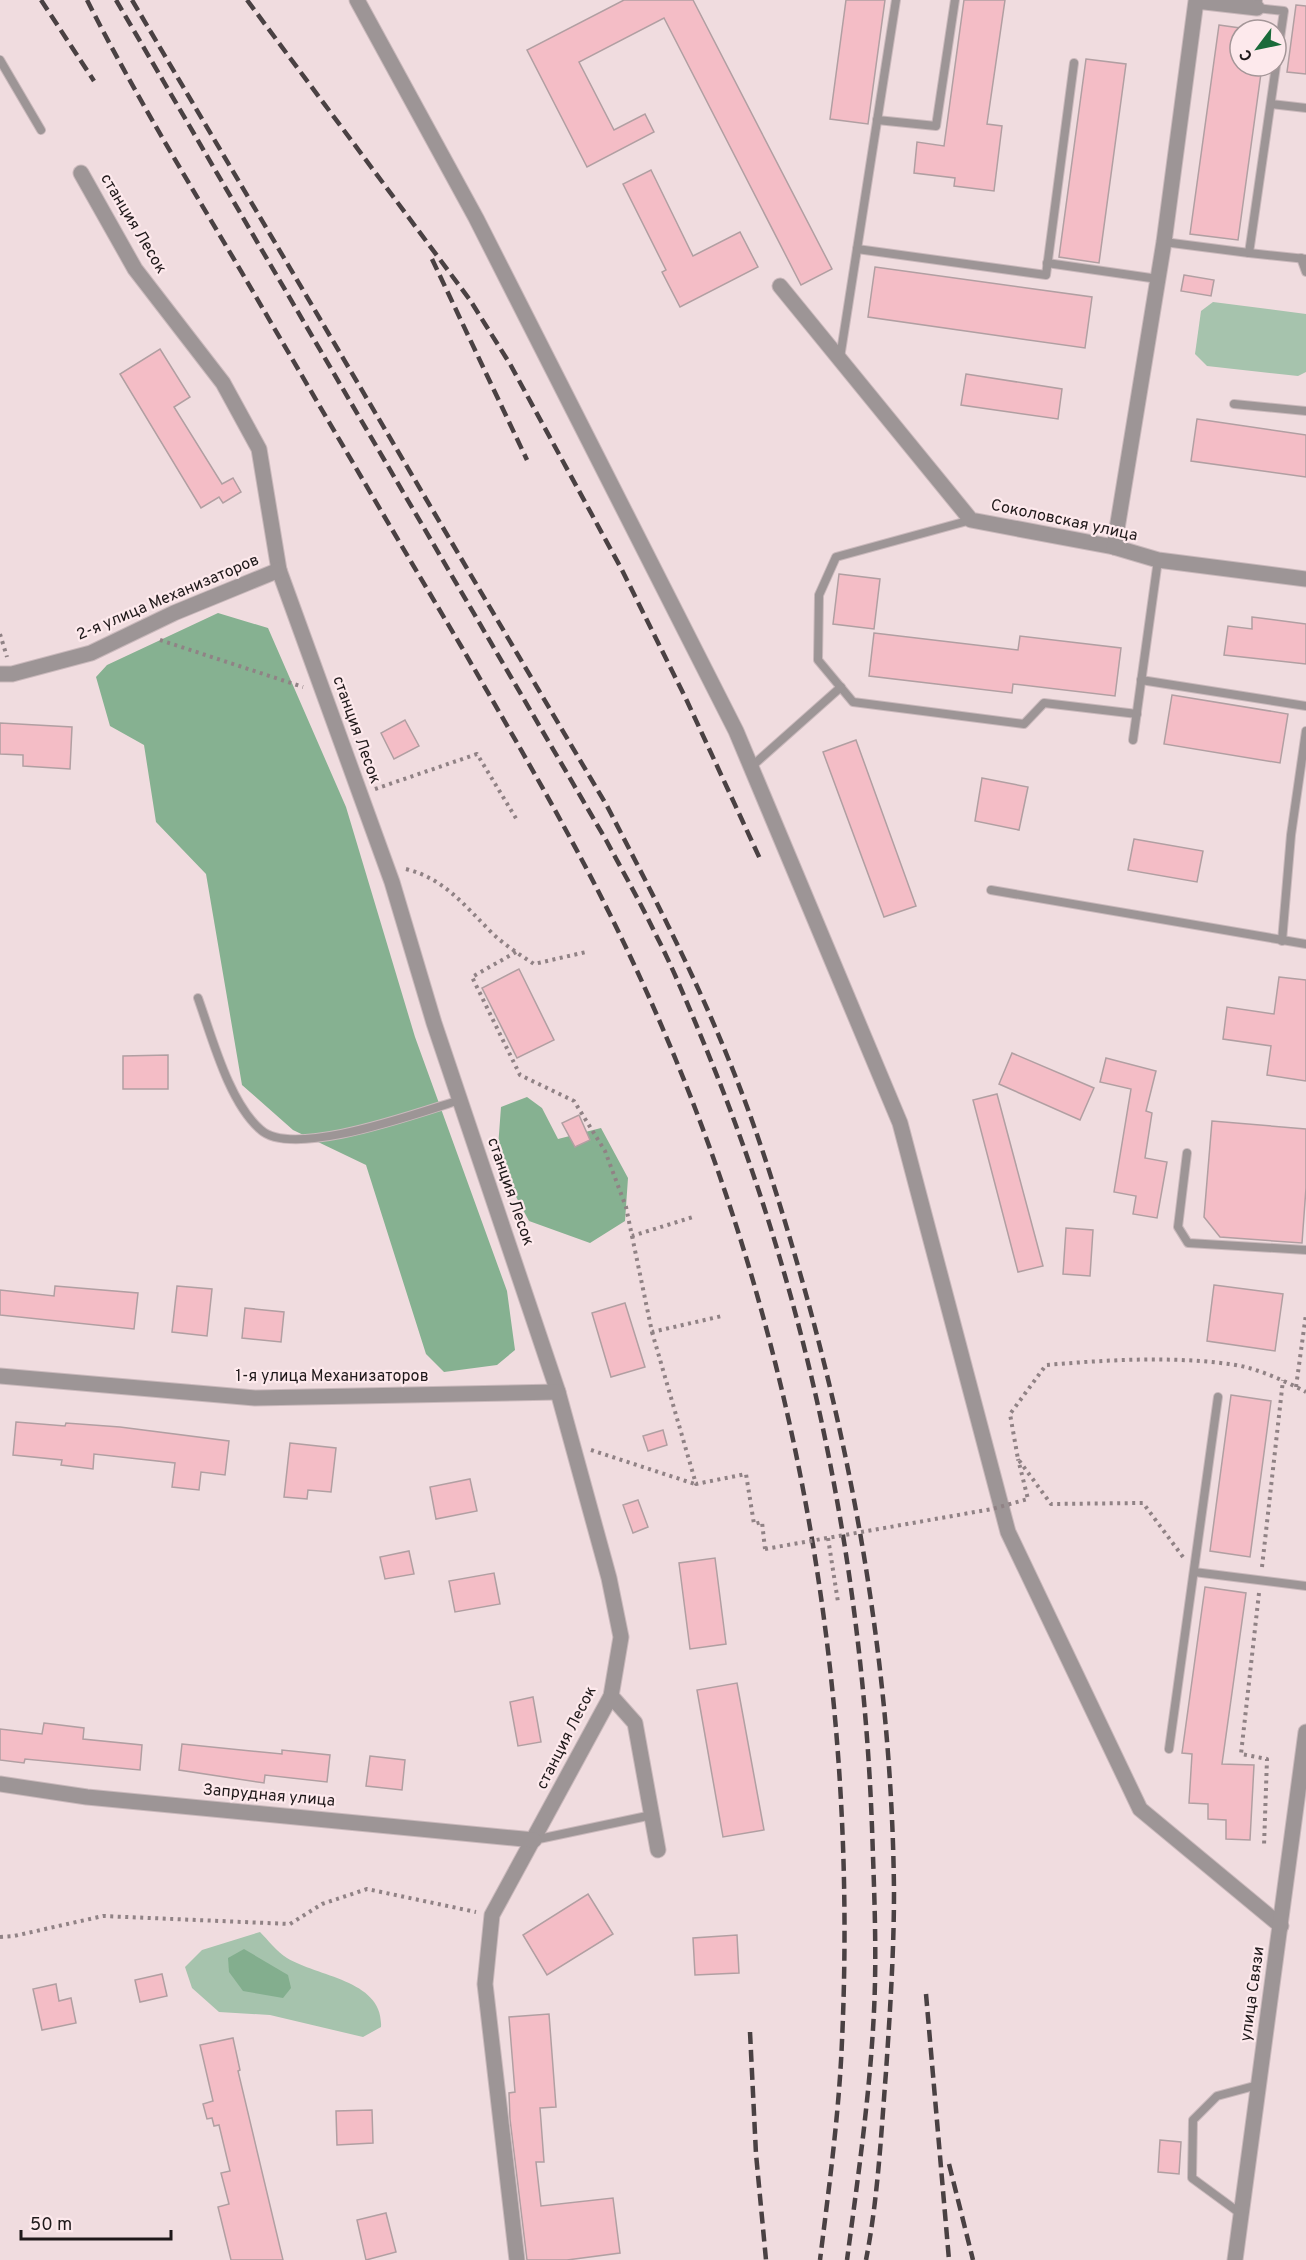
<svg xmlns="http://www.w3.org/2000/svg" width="1306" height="2260" font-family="Overpass,sans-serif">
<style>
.green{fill:#a6c3ad}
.forest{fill:#86b191}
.water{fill:#83ae8e}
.building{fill:#f4bdc6;stroke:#b19fa2;stroke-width:1.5}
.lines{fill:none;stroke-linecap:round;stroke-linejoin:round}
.service-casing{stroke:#cab9bc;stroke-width:10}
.minor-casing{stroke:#cab9bc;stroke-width:17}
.tertiary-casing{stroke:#cab9bc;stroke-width:17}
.path{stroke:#908285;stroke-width:4;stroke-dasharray:3 4.5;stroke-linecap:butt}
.service{stroke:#9d9596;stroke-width:8}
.minor{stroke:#9d9596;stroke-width:15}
.tertiary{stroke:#9d9596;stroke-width:15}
.rail{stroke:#4a4143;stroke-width:4.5;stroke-dasharray:12 6;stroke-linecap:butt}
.path-bridge{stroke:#908285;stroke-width:4;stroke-dasharray:3 4.5;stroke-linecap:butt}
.labels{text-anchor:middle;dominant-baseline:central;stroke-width:4.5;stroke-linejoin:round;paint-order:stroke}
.street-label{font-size:16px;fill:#1f191a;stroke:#fde9ec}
</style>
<rect width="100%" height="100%" fill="#f0dcdf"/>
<g class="green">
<polygon points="1213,302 1306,314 1306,372 1298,376 1207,366 1195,354 1201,311"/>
<path d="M260 1932C268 1940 277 1952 287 1958 318 1977 384 1980 381 2027L363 2037 270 2015 219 2012 192 1988 185 1967 202 1950Z"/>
</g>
<g class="forest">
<polygon points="218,613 268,628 346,807 415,1037 507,1291 515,1350 497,1365 444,1372 426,1354 366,1165 293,1130 242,1085 206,874 156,822 144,745 110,726 96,677 107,665"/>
<polygon points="527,1097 542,1108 558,1139 601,1128 628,1178 625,1221 590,1243 529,1221 497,1161 501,1107"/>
</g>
<polygon class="water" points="244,1949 288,1975 291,1988 283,1998 243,1991 229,1972 228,1958"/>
<g class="building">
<polygon points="624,0 693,0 832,269 801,285 664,18 579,62 614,130 645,114 654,132 587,167 527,50"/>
<polygon points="846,0 885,0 868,124 830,119"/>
<polygon points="964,0 1005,0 987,124 1002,126 994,191 954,186 955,178 914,173 917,142 944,146"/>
<polygon points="1296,5 1306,6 1306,74 1287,72"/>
<polygon points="1219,25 1240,28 1240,66 1262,66 1238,240 1190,234"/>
<polygon points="1086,59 1126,64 1099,263 1059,257"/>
<polygon points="651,170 693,256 740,232 758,267 680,307 662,272 666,270 623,184"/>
<polygon points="875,267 1092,297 1085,348 868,317"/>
<polygon points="1184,275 1214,280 1211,296 1181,291"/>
<polygon points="160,349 190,397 174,407 222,484 233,478 241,492 223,503 219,497 201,508 120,374"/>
<polygon points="966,374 1062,389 1058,419 961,405"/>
<polygon points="1197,419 1306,435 1306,477 1191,461"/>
<polygon points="839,574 880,579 874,629 833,624"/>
<polygon points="1252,617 1306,624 1306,664 1224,655 1228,626 1252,629"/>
<polygon points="874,633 1018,650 1020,636 1121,648 1115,696 1013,684 1012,693 869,676"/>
<polygon points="1172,695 1288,714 1280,763 1164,744"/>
<polygon points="405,720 419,746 394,759 381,733"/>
<polygon points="0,723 72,727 70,769 23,766 23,755 0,754"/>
<polygon points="856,740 916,906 884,917 823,752"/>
<polygon points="982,778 1028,787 1019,830 975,821"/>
<polygon points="1134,839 1203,851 1197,882 1128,870"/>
<polygon points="519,969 554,1040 517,1058 482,988"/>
<polygon points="1279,977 1306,980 1306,1081 1267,1075 1271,1046 1223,1039 1227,1007 1274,1014"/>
<polygon points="1012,1053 1094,1088 1080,1120 999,1084"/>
<polygon points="168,1055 168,1089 123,1089 123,1056"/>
<polygon points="1106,1058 1156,1071 1146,1111 1152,1113 1145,1158 1167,1162 1157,1218 1133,1214 1136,1196 1114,1192 1131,1089 1100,1082"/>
<polygon points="997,1094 1043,1266 1018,1272 973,1100"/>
<polygon points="579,1115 590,1140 575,1147 562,1123"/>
<polygon points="1212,1121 1306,1129 1306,1188 1302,1243 1220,1237 1204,1217"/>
<polygon points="1066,1228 1093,1230 1090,1276 1063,1274"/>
<polygon points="1214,1285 1283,1294 1275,1351 1207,1341"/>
<polygon points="55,1286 138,1293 134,1329 0,1315 0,1290 54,1296"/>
<polygon points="177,1286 212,1289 207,1336 172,1332"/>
<polygon points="625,1303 645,1367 611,1377 592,1313"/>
<polygon points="245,1308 284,1312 281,1342 242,1338"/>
<polygon points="1231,1395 1271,1401 1250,1557 1210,1551"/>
<polygon points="16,1422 65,1426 66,1423 120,1427 229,1441 225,1475 201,1472 199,1490 172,1487 175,1463 94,1454 93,1469 61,1465 62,1460 13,1455"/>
<polygon points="663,1430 667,1445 648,1451 643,1436"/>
<polygon points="290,1443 336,1448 331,1492 308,1490 307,1499 284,1497"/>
<polygon points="470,1479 477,1511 436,1519 430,1487"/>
<polygon points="638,1500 648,1527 633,1533 623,1505"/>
<polygon points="409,1551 414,1574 385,1579 380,1557"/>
<polygon points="715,1558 726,1644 690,1649 679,1563"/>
<polygon points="494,1573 500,1604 455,1612 449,1581"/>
<polygon points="1205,1587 1246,1593 1222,1764 1254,1765 1250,1840 1226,1839 1226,1820 1208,1819 1208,1804 1189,1803 1192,1754 1182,1753"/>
<polygon points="737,1683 764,1830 723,1837 697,1690"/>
<polygon points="533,1697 541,1742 518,1746 510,1702"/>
<polygon points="44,1723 84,1728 83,1739 142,1745 140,1770 25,1759 24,1763 0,1760 0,1729 42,1734"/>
<polygon points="182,1744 282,1754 282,1750 330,1755 327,1782 265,1775 264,1783 179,1770"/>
<polygon points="370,1756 405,1760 402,1790 366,1786"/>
<polygon points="588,1894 613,1934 547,1975 523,1935"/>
<polygon points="737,1935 739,1973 695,1975 693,1938"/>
<polygon points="162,1974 167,1996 140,2002 135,1980"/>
<polygon points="56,1984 59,2001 71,1998 76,2023 42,2030 33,1989"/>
<polygon points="549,2014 556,2107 540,2108 544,2162 536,2162 541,2206 613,2198 620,2253 567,2260 527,2260 510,2119 509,2093 515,2092 509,2017"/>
<polygon points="233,2038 240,2070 238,2071 283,2260 231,2260 218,2207 229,2204 221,2173 230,2171 219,2125 214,2126 212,2118 207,2119 203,2104 213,2101 200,2045"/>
<polygon points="372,2110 373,2143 337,2145 336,2111"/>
<polygon points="1160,2140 1181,2142 1179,2174 1158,2172"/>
<polygon points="386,2213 396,2252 366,2260 357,2220"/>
</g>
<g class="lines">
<g class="service-casing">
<g id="service">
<polyline points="1258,0 1257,8 1284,11 1276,65"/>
<polyline points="0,60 41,130"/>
<polyline points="1271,104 1306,108"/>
<polyline points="877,120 936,126 955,0"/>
<polyline points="1164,242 1249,253 1276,66"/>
<polyline points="857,249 1046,275 1074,63"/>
<polyline points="1249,253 1306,259"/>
<polyline points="1301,258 1306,272"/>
<polyline points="1047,263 1158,279"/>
<polyline points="840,358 896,0"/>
<polyline points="1234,404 1306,411"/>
<polyline points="971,520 836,557 819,595 818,660 853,702 1024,724 1044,703 1137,714"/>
<polyline points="1141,680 1306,706"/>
<polyline points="1133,740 1158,560"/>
<polyline points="751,767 841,687"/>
<polyline points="991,890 1306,944"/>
<polyline points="1282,941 1291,835 1306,731"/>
<path d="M198 998C212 1037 229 1103 261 1130 293 1159 420 1112 460 1100"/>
<polyline points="1187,1153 1178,1227 1188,1243 1306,1250"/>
<polyline points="1194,1572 1306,1586"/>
<polyline points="1169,1749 1218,1397"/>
<polyline points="534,1840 652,1815"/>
<polyline points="1241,2214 1192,2178 1193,2120 1217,2096 1258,2085"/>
</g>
</g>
<g class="minor-casing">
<g id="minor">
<polyline points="357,0 476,218 736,731 900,1123 1008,1532 1140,1809 1281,1926"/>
<polyline points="81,173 135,269 223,383 259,449 279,570 392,882 434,1023 558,1392 609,1578 621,1637 611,1696 492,1915 485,1984 517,2260"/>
<polyline points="780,286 971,520 1114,547 1158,560 1306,579"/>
<polyline points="1114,547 1164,242 1196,1 1257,8"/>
<polyline points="0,674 12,674 91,653 174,613 279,570"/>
<polyline points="611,1696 635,1723 658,1850"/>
<polyline points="0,1784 87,1797 534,1840"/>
</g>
</g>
<g class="tertiary-casing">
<g id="tertiary">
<polyline points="0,1376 255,1398 558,1392"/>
<polyline points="1235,2260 1306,1732"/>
</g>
</g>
<g class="path">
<polyline points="0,634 7,657"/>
<polyline points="160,640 303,687"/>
<polyline points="375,789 477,754 517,820"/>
<path d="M406 869C445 879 465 906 493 934 505 945 520 955 534 964L586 952"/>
<polyline points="516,952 472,977 520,1075 574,1101 605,1151 626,1207 632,1236 693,1217"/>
<polyline points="632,1236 652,1332 722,1316"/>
<polyline points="652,1332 696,1484 746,1474 754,1524 762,1522 765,1549"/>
<polyline points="1296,1387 1306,1314"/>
<polyline points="591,1450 695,1484"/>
<polyline points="828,1538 838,1602"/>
<path d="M1183 1557 1143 1503 1051 1504 1018 1459 1010 1414 1046 1365C1106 1360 1169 1356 1229 1364 1255 1367 1283 1380 1306 1392"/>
<polyline points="1262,1567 1283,1380"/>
<polyline points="1259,1593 1241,1754 1267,1759 1264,1846"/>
<polyline points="0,1937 14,1936 103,1916 290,1924 322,1904 367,1889 476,1912"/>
</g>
<use href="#service" class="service"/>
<use href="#minor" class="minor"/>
<use href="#tertiary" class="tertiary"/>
<g class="rail">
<polyline points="41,0 94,81"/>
<path d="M87 0C133 91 186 178 238 266 312 393 386 520 461 646 520 748 581 851 631 958 790 1295 859 1669 842 2041 839 2114 829 2187 820 2260"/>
<path d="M116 0 606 840C622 870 639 900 654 931 673 968 689 1007 705 1046 807 1293 862 1559 872 1827 874 1888 877 1950 874 2011 870 2094 858 2177 847 2260"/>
<path d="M132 0 607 806C650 889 693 971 728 1058 757 1128 779 1200 800 1273 857 1472 892 1683 894 1891 894 1952 890 2012 886 2072 881 2135 878 2198 866 2260"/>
<polyline points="247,0 470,300 510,364 622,570 687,701 761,861"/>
<polyline points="432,259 527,460"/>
<polyline points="926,1994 949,2260"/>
<polyline points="750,2032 756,2154 766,2260"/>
<polyline points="949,2164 973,2260"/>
</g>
<polyline class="path-bridge" points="765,1549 992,1509 1028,1499 1018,1459"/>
</g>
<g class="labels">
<g class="street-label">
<text transform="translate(133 224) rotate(59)">станция Лесок</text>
<text transform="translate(1064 521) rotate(12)">Соколовская улица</text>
<text transform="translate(168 598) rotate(-23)">2-я улица Механизаторов</text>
<text transform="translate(356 730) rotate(70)">станция Лесок</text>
<text transform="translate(510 1192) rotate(71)">станция Лесок</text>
<text x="332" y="1377">1-я улица Механизаторов</text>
<text transform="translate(567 1738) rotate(-63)">станция Лесок</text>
<text transform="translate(269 1796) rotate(5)">Запрудная улица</text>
<text transform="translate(1253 1994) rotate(-82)">улица Связи</text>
</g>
</g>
<g transform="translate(1258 48) rotate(238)"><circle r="28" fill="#fde9ec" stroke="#a49698" stroke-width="1.5"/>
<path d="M0-4.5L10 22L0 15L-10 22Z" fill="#1a6a3a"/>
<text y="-9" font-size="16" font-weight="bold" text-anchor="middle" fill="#1f191a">С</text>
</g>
<path d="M21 2230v9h150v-9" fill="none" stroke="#1f191a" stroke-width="3"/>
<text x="30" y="2230" font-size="18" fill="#1f191a" stroke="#fde9ec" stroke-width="4.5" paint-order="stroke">50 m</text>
</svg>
